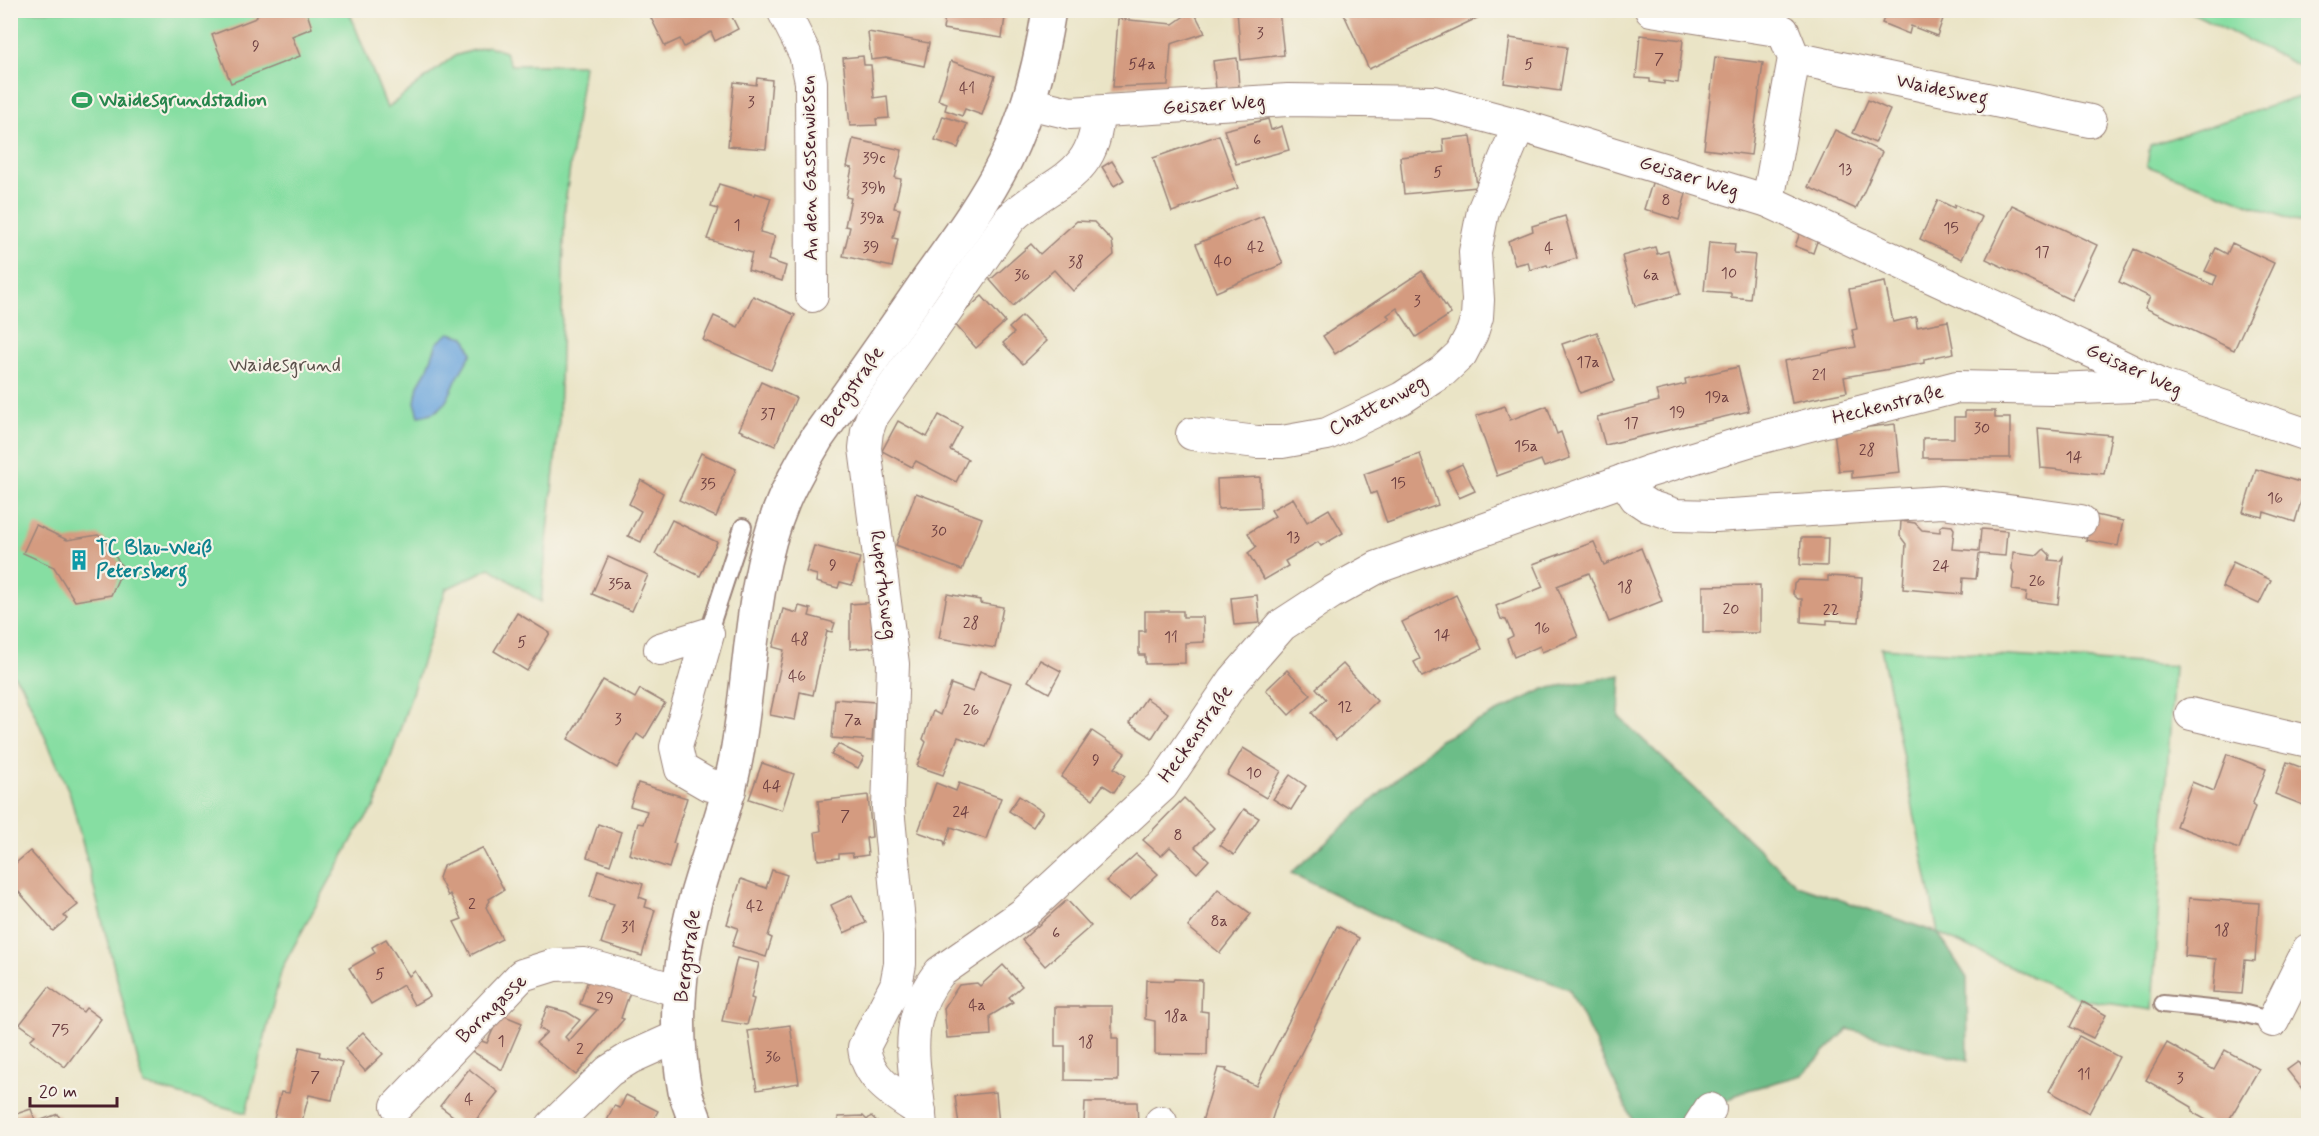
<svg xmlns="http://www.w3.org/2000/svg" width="2319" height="1136" font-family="Mynerve,sans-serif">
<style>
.green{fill:#86dea2;stroke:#687e66;stroke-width:1.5}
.forest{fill:#6cbd88;stroke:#5b6e5a;stroke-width:1.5}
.water{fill:#6ea7dd;stroke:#5c6384;stroke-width:1.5}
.building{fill:#d49b80}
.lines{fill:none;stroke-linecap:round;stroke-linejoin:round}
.service-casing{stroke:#9a8278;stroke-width:20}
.minor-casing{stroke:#9a8278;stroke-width:34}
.secondary-casing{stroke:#9a8278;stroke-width:36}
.service{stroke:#fff;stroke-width:16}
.minor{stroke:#fff;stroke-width:32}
.secondary{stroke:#fff;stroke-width:33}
.labels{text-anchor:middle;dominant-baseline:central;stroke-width:4.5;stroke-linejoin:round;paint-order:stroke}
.number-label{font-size:16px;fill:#6c3e40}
.street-label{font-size:20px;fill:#4a1f2b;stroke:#f7f3e8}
.leisure-label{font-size:20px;font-weight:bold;fill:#27864d;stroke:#f7f3e8;text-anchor:start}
.park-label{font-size:20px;fill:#594f49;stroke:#f7f3e8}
.culture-label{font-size:20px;font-weight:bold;fill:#0d838f;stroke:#f7f3e8;text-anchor:start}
</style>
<rect width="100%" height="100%" fill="#f7f3e8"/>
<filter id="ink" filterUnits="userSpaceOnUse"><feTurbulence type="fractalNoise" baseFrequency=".0167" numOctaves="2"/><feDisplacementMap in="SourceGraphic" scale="12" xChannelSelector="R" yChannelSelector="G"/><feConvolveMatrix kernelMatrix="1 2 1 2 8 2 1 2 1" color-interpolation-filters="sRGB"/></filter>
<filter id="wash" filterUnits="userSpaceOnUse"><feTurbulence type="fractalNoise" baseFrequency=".008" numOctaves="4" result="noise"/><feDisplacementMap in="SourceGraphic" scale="24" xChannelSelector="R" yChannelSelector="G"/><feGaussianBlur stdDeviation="1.35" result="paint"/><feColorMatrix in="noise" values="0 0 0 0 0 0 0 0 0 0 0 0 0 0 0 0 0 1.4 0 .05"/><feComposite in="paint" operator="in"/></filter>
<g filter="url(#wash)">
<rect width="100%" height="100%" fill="#eae4c6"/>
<g class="green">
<polygon points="10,11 349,11 387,108 454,56 488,46 505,52 511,65 584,65 565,204 559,421 541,602 490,568 446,589 375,806 358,829 282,968 246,1113 144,1085 70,794 23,687 11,672"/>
<polygon points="2188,11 2308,11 2308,70"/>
<polygon points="2308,94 2308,226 2147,166 2150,145"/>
<polygon points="1881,648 2174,666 2152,1010 2080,999 1938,933"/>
</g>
<polygon class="forest" points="1621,675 1619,717 1797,885 1938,933 1967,978 1968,1061 1848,1029 1802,1075 1741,1092 1690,1125 1635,1125 1569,989 1410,931 1291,873 1440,740 1544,689"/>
<path class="water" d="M449 333 465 337 472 353C466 363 460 372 455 383 446 403 443 413 419 416L415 402 418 385 428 368 437 343Z"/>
<g id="blocks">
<g class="building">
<polygon points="260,10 306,10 312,28 292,36 300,56 231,83 212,35 256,18"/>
<polygon points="647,10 735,10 730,13 738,29 715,41 711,32 684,47 680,39 665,46"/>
<polygon points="946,10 1006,10 1002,38 943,29"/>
<polygon points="1193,10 1205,33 1171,44 1168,85 1113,87 1118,19 1173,24"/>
<polygon points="1237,10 1279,10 1284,55 1241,60"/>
<polygon points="1342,10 1494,10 1369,69"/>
<polygon points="1887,10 1946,10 1937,36 1911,26 1909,34 1882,23"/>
<polygon points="868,32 929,43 924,66 886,58 871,60"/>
<polygon points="1640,35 1683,40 1678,83 1664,81 1664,84 1650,82 1650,79 1636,78"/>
<polygon points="1510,38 1567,47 1560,91 1504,83"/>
<polygon points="863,56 864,65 871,65 874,98 887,96 889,118 876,119 877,125 850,126 843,58"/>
<polygon points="1715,57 1763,63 1751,155 1704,149"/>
<polygon points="1237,58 1239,87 1216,89 1213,61"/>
<polygon points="951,61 995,76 982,115 965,109 962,116 945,110 947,103 938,100"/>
<polygon points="757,78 772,80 766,149 728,146 734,82 756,85"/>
<polygon points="1868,100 1890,110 1875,143 1853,133"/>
<polygon points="943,116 967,124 958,148 935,140"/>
<polygon points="1268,119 1271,130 1282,126 1289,150 1236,164 1224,130"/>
<polygon points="1835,130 1882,152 1856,209 1808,187"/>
<polygon points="1219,135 1238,188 1172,212 1153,158"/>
<polygon points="1471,136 1477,187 1404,194 1400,157 1444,152 1443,139"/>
<polygon points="853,139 902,150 895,178 901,179 894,208 900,209 893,238 898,239 892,267 843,256 850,227 845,226 851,198 846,197 852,168 847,167"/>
<polygon points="1112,161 1124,180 1114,186 1102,167"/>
<polygon points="1653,180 1687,190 1679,220 1644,209"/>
<polygon points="719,184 754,195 755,193 771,198 760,232 775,236 768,260 786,266 782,281 748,270 752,253 707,239 718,209 711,207"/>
<polygon points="1938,200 1954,208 1955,205 1982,217 1962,259 1920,239"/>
<polygon points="2012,205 2097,245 2071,300 1986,259"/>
<polygon points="1263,216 1283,264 1216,292 1196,244"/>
<polygon points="1565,216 1577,258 1548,267 1547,265 1530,270 1528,262 1515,265 1508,241 1533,231 1532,226"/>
<polygon points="1077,221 1094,222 1112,241 1114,255 1073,291 1054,270 1013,306 990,280 1031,244 1040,254"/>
<polygon points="1804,223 1821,230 1813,253 1795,246"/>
<polygon points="1709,242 1735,244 1734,253 1755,255 1750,299 1731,297 1731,293 1704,291"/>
<polygon points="2232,243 2274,263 2234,350 2145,308 2150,297 2119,282 2134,249 2213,285 2217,276 2205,271 2216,248 2227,254"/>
<polygon points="1655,247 1657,254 1668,251 1680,294 1635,306 1622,256"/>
<polygon points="1422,271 1451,314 1416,337 1397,308 1387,315 1390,318 1335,354 1323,336"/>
<polygon points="1885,282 1893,322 1916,317 1917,327 1948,321 1954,353 1924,359 1924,363 1844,377 1847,392 1792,403 1784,361 1856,347 1852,330 1857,329 1849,289"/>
<polygon points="753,296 795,315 771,370 703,340 714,316 738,327"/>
<polygon points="982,296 1005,322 976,348 953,322"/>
<polygon points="1022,316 1047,341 1023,364 1003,343 1014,333 1009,328"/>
<polygon points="1597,332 1615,381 1580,393 1562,344"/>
<polygon points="1738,367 1749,411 1605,445 1597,417 1659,401 1656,391 1686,384 1685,379"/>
<polygon points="761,382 796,398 775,446 739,430"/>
<polygon points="1505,406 1510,420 1547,406 1557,434 1561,432 1570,458 1544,467 1541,460 1497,476 1476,416"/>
<polygon points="1965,411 1995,411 1995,418 2010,418 2010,458 1923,458 1923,438 1954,438 1954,417 1965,417"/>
<polygon points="939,415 962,427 950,450 968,459 956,482 916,461 912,467 882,451 898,421 927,437"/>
<polygon points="1895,424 1900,473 1852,478 1852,470 1839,471 1834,431"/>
<polygon points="2038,428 2111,435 2104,474 2041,468"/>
<polygon points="701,453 736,469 716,517 679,500"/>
<polygon points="1420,454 1438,505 1387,523 1376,492 1371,494 1364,474"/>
<polygon points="1462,464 1475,491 1459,498 1447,471"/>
<polygon points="2256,469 2306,484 2295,522 2264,512 2263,517 2243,512"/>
<polygon points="1260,477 1261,507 1218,509 1217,479"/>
<polygon points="641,480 663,493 641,542 628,536 641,511 629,504"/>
<polygon points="916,493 982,518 962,570 896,545"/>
<polygon points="1293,498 1307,522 1329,509 1343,533 1321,546 1318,542 1285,561 1288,566 1264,580 1248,553 1256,547 1248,533 1275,516 1271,510"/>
<polygon points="2091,514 2123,521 2118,546 2086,540"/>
<polygon points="672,520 717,542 700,576 655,554"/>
<polygon points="1901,521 1915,523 1922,530 1940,532 1940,527 1943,525 1952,526 1954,529 1952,549 1979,551 1981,529 2007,531 2005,556 1979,554 1976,579 1963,578 1962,594 1903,589 1906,544 1900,536"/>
<polygon points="36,525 67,540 98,535 104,539 123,568 111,595 75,601 54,567 23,553"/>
<polygon points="1801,538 1828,538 1827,566 1800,565"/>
<polygon points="1594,542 1604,565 1641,548 1662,601 1609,622 1589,573 1557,586 1578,637 1542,652 1540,646 1514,657 1507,639 1513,636 1506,620 1501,619 1496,606 1543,587 1533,564"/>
<polygon points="814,546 860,558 852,585 840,582 838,588 816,582 817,575 806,572"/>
<polygon points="2044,549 2050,555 2049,560 2060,561 2063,557 2058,604 2026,600 2027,592 2012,590 2014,573 2012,569 2013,552 2038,555"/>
<polygon points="608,557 648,575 632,611 592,594"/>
<polygon points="2233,562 2271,580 2259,604 2222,587"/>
<polygon points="1828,576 1862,578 1859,622 1827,620 1827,624 1801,622 1802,599 1798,599 1793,594 1794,584 1799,580 1828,581"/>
<polygon points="1760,585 1760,633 1703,633 1703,586"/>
<polygon points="947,594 980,600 980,603 1003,607 995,648 939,638"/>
<polygon points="1257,595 1260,623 1234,625 1231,598"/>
<polygon points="1456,595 1482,649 1422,677 1414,662 1420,659 1402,622"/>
<polygon points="878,602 876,647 850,649 850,604"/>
<polygon points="799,606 811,609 809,616 835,623 832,632 827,631 813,695 800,692 795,720 770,715 784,650 773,647 783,609 797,613"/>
<polygon points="1145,611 1183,611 1183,617 1203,617 1204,642 1185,643 1185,663 1145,664 1145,655 1139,655 1139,631 1145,631"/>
<polygon points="517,613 550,633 527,671 494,651"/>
<polygon points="1040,660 1061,671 1049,693 1028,681"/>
<polygon points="1343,664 1377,701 1336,740 1312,713 1326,699 1316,688"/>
<polygon points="1287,670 1311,695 1289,715 1266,690"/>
<polygon points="980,671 1011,683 986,747 958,737 943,775 917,766 926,742 923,739 933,711 940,715 951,684 973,692"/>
<polygon points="603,680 635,698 640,689 665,703 644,739 637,734 617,768 568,739"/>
<polygon points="1146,698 1168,713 1152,738 1129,723"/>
<polygon points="835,699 875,702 872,741 832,738"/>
<polygon points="1092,731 1125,753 1114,768 1125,776 1114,792 1103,785 1093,799 1061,777"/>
<polygon points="838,744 864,757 858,768 831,755"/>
<polygon points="1243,748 1281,771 1266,798 1227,775"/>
<polygon points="2227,754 2266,769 2252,805 2255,807 2239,849 2176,826 2192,782 2214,791"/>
<polygon points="2287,762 2308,770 2308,807 2275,794"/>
<polygon points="762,763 794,774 782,810 749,799"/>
<polygon points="1290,775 1306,786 1291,810 1273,799"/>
<polygon points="638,783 687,798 673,843 676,844 669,868 629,854 638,823 643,824 647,811 630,806"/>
<polygon points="936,783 956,791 959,783 1001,798 986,839 951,827 945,845 944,841 918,832"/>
<polygon points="868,795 872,837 866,838 868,855 853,857 852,853 839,854 839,858 818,860 815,832 821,831 818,801"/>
<polygon points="1019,796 1043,812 1033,827 1009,811"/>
<polygon points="1184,798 1214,828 1195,847 1209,860 1197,873 1170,847 1161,856 1143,840"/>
<polygon points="1244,809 1259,818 1234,855 1220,845"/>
<polygon points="598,824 621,832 610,865 587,857"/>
<polygon points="482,848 504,890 489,899 490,901 486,907 502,939 471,955 454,922 462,919 450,894 448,896 439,878 443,866"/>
<polygon points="30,851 78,905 64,916 67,919 53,931 19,892 10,899 10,868"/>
<polygon points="1136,854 1158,874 1130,900 1106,881"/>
<polygon points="598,870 643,884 639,897 647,900 645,907 655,910 642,956 601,943 614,904 590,897"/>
<polygon points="772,870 787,875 768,936 772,938 766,957 732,946 738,928 727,924 741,879 766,888"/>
<polygon points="1218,889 1251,914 1220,953 1188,927"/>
<polygon points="852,895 866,923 844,933 831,905"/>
<polygon points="2189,898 2259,903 2255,961 2245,960 2242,994 2213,992 2216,959 2185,956"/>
<polygon points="1067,900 1091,926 1045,966 1022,940"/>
<polygon points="1337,926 1359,938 1279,1097 1270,1125 1201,1125 1218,1068 1227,1069 1226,1071 1256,1086"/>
<polygon points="386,939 409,976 415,971 430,996 414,1005 403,985 371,1004 349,968 375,953 372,947"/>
<polygon points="737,958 759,963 751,998 754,999 747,1025 722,1021"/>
<polygon points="1003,965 1022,986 1009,997 1013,1002 990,1016 991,1035 947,1038 944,1008 959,985 977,983 980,986"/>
<polygon points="589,977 630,992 621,1018 624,1019 576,1075 536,1043 547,1032 539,1029 547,1007 567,1012 580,1020 565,1037 569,1041 597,1010 580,1004"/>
<polygon points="1174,979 1202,980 1201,1011 1208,1012 1207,1055 1155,1054 1155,1021 1145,1019 1146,980 1173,981"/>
<polygon points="49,987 83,1012 86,1008 101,1019 65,1067 30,1040 35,1035 20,1024"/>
<polygon points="2083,1002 2106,1015 2093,1038 2070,1027"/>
<polygon points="1083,1006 1112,1006 1112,1038 1118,1038 1118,1081 1065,1080 1065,1046 1055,1046 1055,1007 1084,1007"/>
<polygon points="500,1014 522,1023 502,1070 467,1048 473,1038 487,1043"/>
<polygon points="790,1025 799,1083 757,1090 748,1031"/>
<polygon points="363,1032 383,1054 365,1071 345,1049"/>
<polygon points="2079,1036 2119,1057 2089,1113 2049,1091"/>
<polygon points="2167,1043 2214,1070 2225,1050 2259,1069 2226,1125 2215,1125 2192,1112 2192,1107 2146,1080"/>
<polygon points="300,1047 320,1052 319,1056 342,1062 332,1100 309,1095 301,1125 298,1125 274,1119 281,1092 289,1093"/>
<polygon points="2298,1062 2308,1077 2308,1086 2303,1090 2287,1070"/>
<polygon points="469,1069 498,1092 472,1125 465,1125 440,1106"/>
<polygon points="996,1092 999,1125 959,1125 955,1096"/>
<polygon points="626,1095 658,1111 650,1125 605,1125 614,1106 620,1108"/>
<polygon points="1085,1102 1137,1102 1138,1125 1084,1125"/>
<polygon points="31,1109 36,1122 58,1114 62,1125 10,1125 10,1116"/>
<polygon points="863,1116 867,1120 871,1116 880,1124 819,1125 819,1123 838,1122 838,1117"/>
</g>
</g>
</g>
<g filter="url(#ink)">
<use href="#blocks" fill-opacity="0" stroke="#9a8278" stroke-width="1.5"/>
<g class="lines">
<g class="service-casing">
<g id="service">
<polyline points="708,634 743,527"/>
<polyline points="2163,1004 2238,1012 2273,1021"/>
</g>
</g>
<g class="minor-casing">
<g id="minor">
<polyline points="783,10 805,54 811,82 812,296"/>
<polyline points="1651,10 1783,31 1794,58 1768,201"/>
<polyline points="1794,58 2090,121"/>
<polyline points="1028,103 1070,113 1288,100 1433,102 1519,125 1768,201 2095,353 2160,385 2308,435"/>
<polyline points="1192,434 1257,442 1282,442 1327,434 1402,398 1443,371 1461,354 1472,333 1477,317 1478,300 1475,252 1483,211 1519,125"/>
<polyline points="1624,480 1636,498 1648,506 1676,515 1715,516 1942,502 2081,521"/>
<polyline points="660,649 708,634 676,747 681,769 707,784 730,790"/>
<polyline points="2191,714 2308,741"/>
<polyline points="2273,1021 2308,950"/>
<polyline points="397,1106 522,975 554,965 584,964 680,991"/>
<path d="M920 1111C896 1095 867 1079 864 1047L896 985 900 964V933L888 808 893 664 865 448 867 431 872 417 1010 219C1051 179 1095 181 1098 112"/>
<polyline points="552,1126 609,1071 630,1058 679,1036"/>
<path d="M921 1126C916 1067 899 1022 940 972L1023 914 1162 786 1234 680 1282 625 1331 593 1378 567 1650 471 1755 439 1957 387 2053 389 2160 385"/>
<polyline points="1160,1126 1161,1122"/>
<polyline points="1699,1126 1710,1109"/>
</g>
</g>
<g class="secondary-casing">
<path id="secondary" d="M697 1126C693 1114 688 1103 685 1091 673 1029 679 962 695 901 709 851 728 804 737 753 752 670 750 581 783 502 792 480 805 459 817 438 854 386 891 334 927 281 955 242 984 203 1006 159 1029 112 1041 61 1049 10"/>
</g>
<use href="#service" class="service"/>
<use href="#minor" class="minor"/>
<use href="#secondary" class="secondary"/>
</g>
</g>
<defs>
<g id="stadium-bare" transform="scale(1.62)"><path d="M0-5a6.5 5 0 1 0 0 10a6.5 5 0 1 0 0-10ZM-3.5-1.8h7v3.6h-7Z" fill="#2e9e5b" stroke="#f7f3e8" stroke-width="2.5" paint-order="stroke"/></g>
<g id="building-bare" transform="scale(1.62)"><path d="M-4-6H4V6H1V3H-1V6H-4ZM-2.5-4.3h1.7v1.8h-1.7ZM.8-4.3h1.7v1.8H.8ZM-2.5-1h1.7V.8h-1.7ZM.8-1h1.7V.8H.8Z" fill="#0f9aa8" stroke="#f7f3e8" stroke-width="2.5" paint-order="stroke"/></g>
</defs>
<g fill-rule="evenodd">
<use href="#stadium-bare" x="82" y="100"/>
<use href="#building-bare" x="79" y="560"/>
</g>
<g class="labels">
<g class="number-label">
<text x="1260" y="33">3</text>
<text x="256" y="46">9</text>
<text x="1659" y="59">7</text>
<text x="1142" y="64">54a</text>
<text x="1529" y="64">5</text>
<text x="967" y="88">41</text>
<text x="751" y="102">3</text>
<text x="1257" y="140">6</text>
<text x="874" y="158">39c</text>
<text x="1845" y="169">13</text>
<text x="1438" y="172">5</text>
<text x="873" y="188">39b</text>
<text x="1666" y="200">8</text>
<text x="872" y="218">39a</text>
<text x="737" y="225">1</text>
<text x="1951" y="228">15</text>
<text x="871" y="247">39</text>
<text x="1256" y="247">42</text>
<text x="1549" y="248">4</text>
<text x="2042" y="252">17</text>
<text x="1223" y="261">40</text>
<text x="1076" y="262">38</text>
<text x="1729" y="273">10</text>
<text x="1022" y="275">36</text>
<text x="1651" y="275">6a</text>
<text x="1417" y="301">3</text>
<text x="1588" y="362">17a</text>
<text x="1819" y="375">21</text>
<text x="1717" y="397">19a</text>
<text x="1677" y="412">19</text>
<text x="768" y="414">37</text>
<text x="1631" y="423">17</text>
<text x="1982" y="428">30</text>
<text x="1526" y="446">15a</text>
<text x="1867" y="450">28</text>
<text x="2074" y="457">14</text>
<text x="1398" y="483">15</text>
<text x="708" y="484">35</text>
<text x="2275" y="498">16</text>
<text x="939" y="531">30</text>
<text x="1293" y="537">13</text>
<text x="833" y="565">9</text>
<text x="1941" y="566">24</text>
<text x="2037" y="581">26</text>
<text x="620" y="584">35a</text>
<text x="1625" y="587">18</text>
<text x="1731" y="609">20</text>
<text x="1831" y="610">22</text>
<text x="971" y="623">28</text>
<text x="1542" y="628">16</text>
<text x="1442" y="635">14</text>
<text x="1171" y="637">11</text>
<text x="800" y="639">48</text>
<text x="522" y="642">5</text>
<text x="797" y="676">46</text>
<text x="1345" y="707">12</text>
<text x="971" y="710">26</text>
<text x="618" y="719">3</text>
<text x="853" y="720">7a</text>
<text x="1096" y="760">9</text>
<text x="1254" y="773">10</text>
<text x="772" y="786">44</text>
<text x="961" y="812">24</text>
<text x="845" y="816">7</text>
<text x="1178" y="835">8</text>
<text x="472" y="904">2</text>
<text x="755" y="906">42</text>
<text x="1219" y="921">8a</text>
<text x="628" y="927">31</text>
<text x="2222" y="930">18</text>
<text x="1056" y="933">6</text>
<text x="380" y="974">5</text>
<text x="605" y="998">29</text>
<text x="977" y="1005">4a</text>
<text x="1176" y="1016">18a</text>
<text x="60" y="1030">75</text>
<text x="501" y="1041">1</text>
<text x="1086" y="1042">18</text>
<text x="580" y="1049">2</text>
<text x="773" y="1057">36</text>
<text x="2084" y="1074">11</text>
<text x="315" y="1077">7</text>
<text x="2180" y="1078">3</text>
<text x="469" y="1099">4</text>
</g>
<g class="street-label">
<text transform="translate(1942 90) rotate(12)">Waidesweg</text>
<text transform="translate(1214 105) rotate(-4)">Geisaer Weg</text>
<text transform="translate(810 168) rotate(-91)">An den Gassenwiesen</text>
<text transform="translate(1689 177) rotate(17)">Geisaer Weg</text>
<text transform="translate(2134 370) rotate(24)">Geisaer Weg</text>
<text transform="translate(853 387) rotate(-55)">Bergstraße</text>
<text transform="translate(1888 405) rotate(-14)">Heckenstraße</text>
<text transform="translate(1378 406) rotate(-28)">Chattenweg</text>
<text transform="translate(883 585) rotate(83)">Rupertusweg</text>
<text transform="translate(1196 734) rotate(-55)">Heckenstraße</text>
<text transform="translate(688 956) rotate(-82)">Bergstraße</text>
<text transform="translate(492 1009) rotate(-44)">Borngasse</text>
</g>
<g class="leisure-label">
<text x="99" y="100">Waidesgrundstadion</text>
</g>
<g class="park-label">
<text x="285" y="365">Waidesgrund</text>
</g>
<g class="culture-label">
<text x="96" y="548">TC Blau-Weiß<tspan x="96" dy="23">Petersberg</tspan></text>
</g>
</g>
<rect width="2319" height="1136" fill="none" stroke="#f7f3e8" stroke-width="36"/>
<path d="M30 1097v9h87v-9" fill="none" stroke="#4a1f2b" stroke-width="3"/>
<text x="39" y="1097" font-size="18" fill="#4a1f2b" stroke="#f7f3e8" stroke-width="4.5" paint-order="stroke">20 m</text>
</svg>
